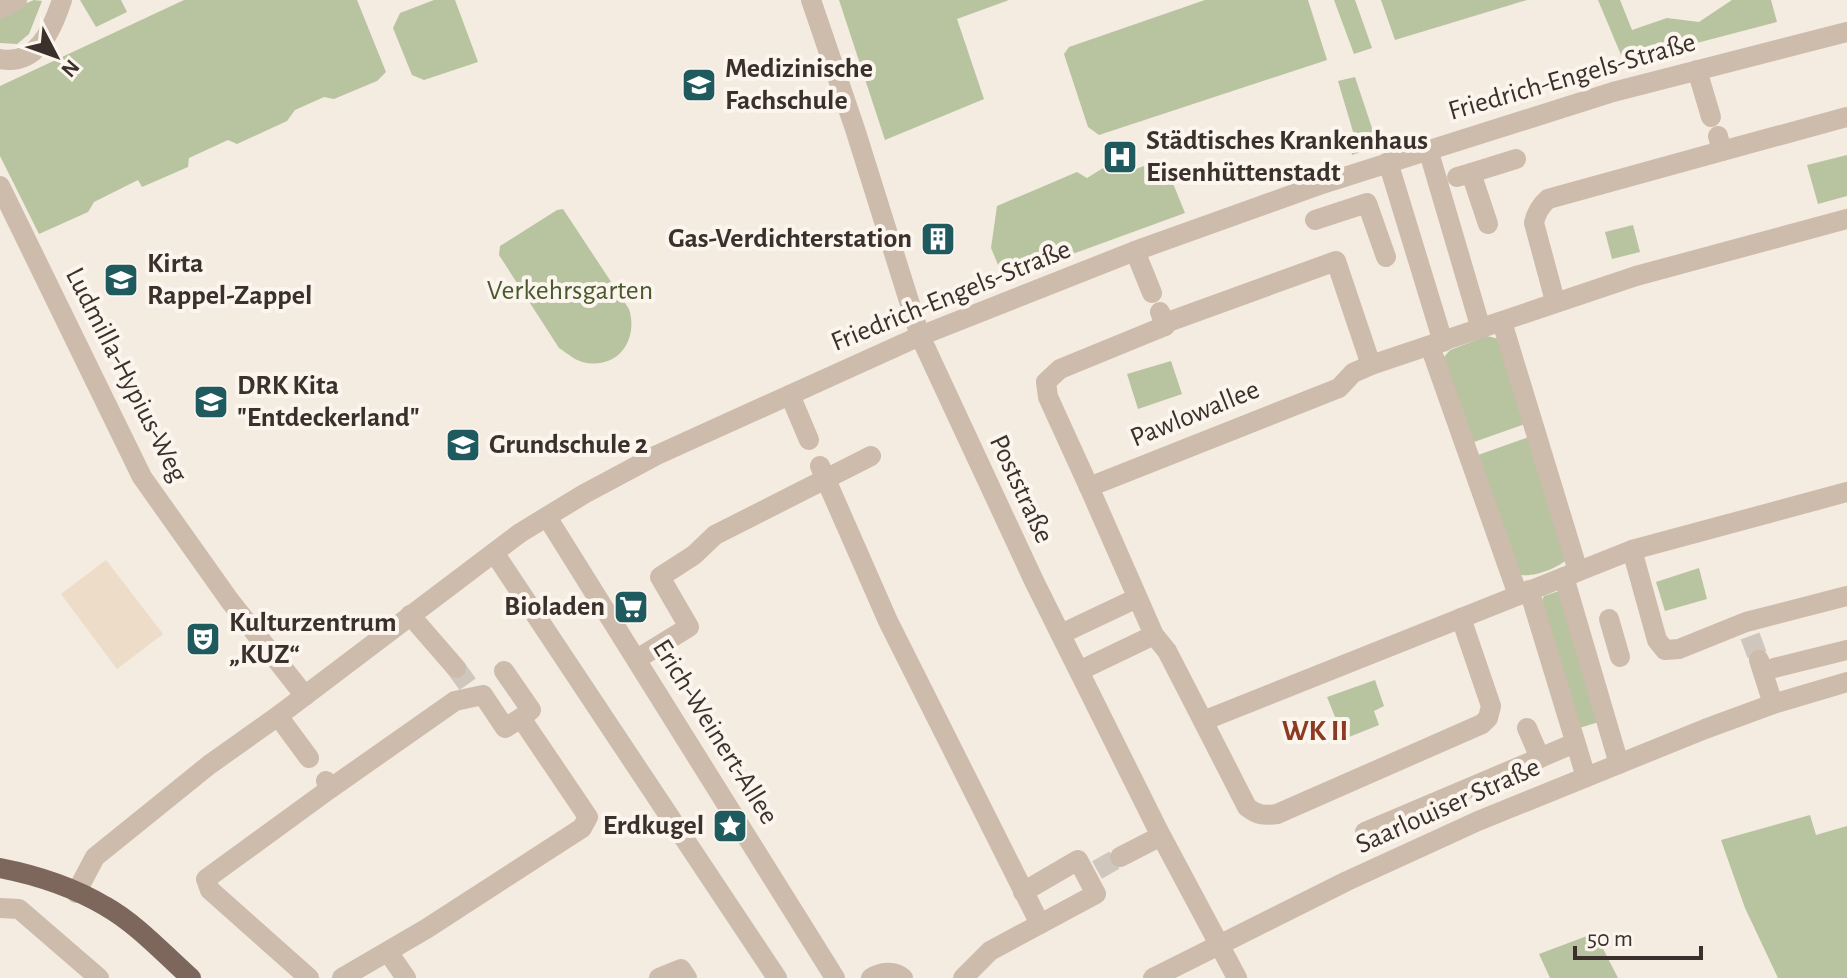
<svg xmlns="http://www.w3.org/2000/svg" width="1847" height="978" font-family="'Alegreya Sans',sans-serif">
<style>
.green{fill:#b8c4a0;fill-rule:evenodd}
.plaza{fill:#ecdcc8}
.lines{fill:none;stroke-linecap:round;stroke-linejoin:round}
.minor-tunnel{stroke:#cfc6bd;stroke-width:20;stroke-dasharray:20 10;stroke-linecap:butt}
.minor{stroke:#cdbbac;stroke-width:20}
.major{stroke:#7d675c;stroke-width:20}
.labels{text-anchor:middle;dominant-baseline:central;stroke-width:8;stroke-linejoin:round;paint-order:stroke}
.poi-label{font-size:28px;font-weight:bold;fill:#3b302b;stroke:#fbf5ee;text-anchor:start}
.street-label{font-size:28px;fill:#3b302b;stroke:#fbf5ee}
.park-label{font-size:28px;fill:#4a5a2e;stroke:#fbf5ee}
.neighbourhood-label{font-size:30px;font-weight:bold;fill:#8c3b22;stroke:#fbf5ee}
</style>
<rect width="100%" height="100%" fill="#f4ebe1"/>
<g class="green">
<polygon points="34,0 42,1 29,34 17,44 0,43 0,14"/>
<polygon points="80,0 121,0 127,12 96,27"/>
<polygon points="184,0 357,0 386,72 377,81 334,99 324,97 295,110 287,121 237,144 228,140 189,158 188,167 142,187 138,180 94,202 88,212 39,234 0,156 0,86"/>
<polygon points="434,0 455,0 478,62 424,80 412,75 393,28 400,13"/>
<polygon points="839,0 1009,0 957,19 984,99 885,140"/>
<polygon points="1205,0 1308,0 1327,60 1099,135 1088,127 1064,54 1069,47"/>
<polygon points="1334,0 1355,0 1372,48 1354,54"/>
<polygon points="1381,0 1527,0 1395,40"/>
<polygon points="1598,0 1620,0 1632,30 1667,18 1699,22 1732,0 1771,0 1777,22 1624,62"/>
<polygon points="1355,77 1378,146 1352,155 1349,137 1354,135 1338,81"/>
<polygon points="1847,155 1847,196 1818,204 1807,165"/>
<polygon points="1163,159 1185,213 1004,279 991,248 997,206 1077,172 1087,178 1116,160 1133,170"/>
<path d="M563 209 629 309C638 337 621 368 587 363 577 362 568 354 559 348L499 255 500 246 557 210Z"/>
<polygon points="1633,225 1640,252 1612,259 1605,232"/>
<path d="M1487 336 1499 339 1568 559C1557 568 1532 579 1517 574L1444 357 1450 350ZM1525 424 1529 437 1478 455 1474 442Z"/>
<polygon points="1171,361 1182,394 1138,409 1127,374"/>
<polygon points="1699,568 1707,599 1665,611 1656,582"/>
<polygon points="1559,591 1602,721 1576,729 1540,604 1544,596"/>
<polygon points="1375,680 1384,706 1374,711 1379,725 1344,739 1327,697"/>
<polygon points="1810,815 1816,835 1847,826 1847,978 1778,978 1745,908 1721,840"/>
<polygon points="1595,933 1618,978 1550,978 1539,954"/>
</g>
<polygon class="plaza" points="106,560 163,634 117,669 61,594"/>
<g class="lines">
<g class="minor-tunnel">
<polyline points="1750,636 1759,660"/>
<polyline points="456,668 471,689"/>
<polyline points="1097,870 1120,857"/>
</g>
<g class="minor">
<polyline points="811,0 855,129 920,336 1034,581 1158,830 1237,978"/>
<polyline points="0,9 17,0"/>
<path d="M0 59C37 66 52 30 62 0"/>
<polyline points="1697,70 1711,117"/>
<polyline points="1718,136 1722,151 1847,117"/>
<polyline points="1428,149 1481,329"/>
<polyline points="1388,162 1443,342"/>
<polyline points="1471,173 1516,159"/>
<polyline points="1457,177 1471,173 1488,224"/>
<polyline points="0,186 142,477 230,601 305,696"/>
<polyline points="1847,219 1636,276 1371,365 1353,373 1339,388 1089,487 1154,635 1167,651 1203,721 1632,550 1847,492"/>
<polyline points="1315,220 1367,203 1386,257"/>
<polyline points="1135,251 1152,293"/>
<path d="M1555 301 1534 223C1536 213 1540 206 1548 199L1722 151"/>
<polyline points="1160,312 1165,326 1168,322 1336,261 1371,365"/>
<polyline points="1502,322 1578,571"/>
<polyline points="1430,346 1518,595"/>
<polyline points="790,395 809,440"/>
<polyline points="820,466 888,621 1040,924"/>
<polyline points="1089,487 1048,397 1046,382 1060,369 1165,326"/>
<polyline points="547,517 835,978"/>
<polyline points="1632,550 1657,640 1665,650 1679,649 1746,622 1847,596"/>
<polyline points="495,554 777,978"/>
<polyline points="1564,577 1619,764"/>
<polyline points="1529,590 1586,777"/>
<polyline points="410,615 456,668"/>
<polyline points="1609,619 1620,657"/>
<polyline points="1061,634 1137,598"/>
<polyline points="637,659 689,627 660,577 694,555 715,535 871,456"/>
<polyline points="1759,660 1773,704"/>
<polyline points="1774,668 1847,650"/>
<polyline points="504,671 531,710 521,718"/>
<polyline points="1079,671 1154,635"/>
<polyline points="278,716 309,758"/>
<path d="M1203 721 1247 807C1257 815 1264 816 1277 814L1482 724 1488 718 1491 706 1461 618"/>
<polyline points="1527,728 1540,758"/>
<polyline points="331,788 455,701 483,695 505,728 521,718 588,817 582,828 426,929 342,978"/>
<polyline points="1365,832 1575,743"/>
<polyline points="1120,857 1161,836"/>
<polyline points="76,893 95,857 209,765 278,716 520,533 584,494 657,455 920,336 1135,251 1319,185 1613,92 1847,32"/>
<polyline points="0,908 19,909 99,978"/>
<polyline points="388,952 406,978"/>
<polyline points="309,978 210,890 206,879 331,788 326,781"/>
<polyline points="659,978 681,969 687,978"/>
<path d="M871 978C881 972 894 970 903 978"/>
<polyline points="963,978 990,951 1096,894 1078,860 1023,892"/>
<polyline points="1153,978 1347,881 1478,821 1705,729 1773,704 1847,682"/>
</g>
<path class="major" d="M0 868C36 875 73 887 105 906 137 924 164 954 191 978"/>
</g>
<defs>
<g id="university-square" transform="scale(1.8)"><rect x="-9" y="-9" width="18" height="18" rx="4" fill="#1f5a5e" stroke="#fbf5ee"/><path d="M0-5L7-2L0 1L-7-2ZM-4 1L0 2.5L4 1V4Q0 6-4 4Z" fill="#fff"/></g>
<g id="hospital-square" transform="scale(1.8)"><rect x="-9" y="-9" width="18" height="18" rx="4" fill="#1f5a5e" stroke="#fbf5ee"/><path d="M-5-5h3v3.5h4V-5h3V5h-3V1.5h-4V5h-3Z" fill="#fff"/></g>
<g id="building-square" transform="scale(1.8)"><rect x="-9" y="-9" width="18" height="18" rx="4" fill="#1f5a5e" stroke="#fbf5ee"/><path d="M-4-6H4V6H1V3H-1V6H-4ZM-2.5-4.3h1.7v1.8h-1.7ZM.8-4.3h1.7v1.8H.8ZM-2.5-1h1.7V.8h-1.7ZM.8-1h1.7V.8H.8Z" fill="#fff"/></g>
<g id="school-square" transform="scale(1.8)"><rect x="-9" y="-9" width="18" height="18" rx="4" fill="#1f5a5e" stroke="#fbf5ee"/><path d="M0-5L7-2L0 1L-7-2ZM-4 1L0 2.5L4 1V4Q0 6-4 4Z" fill="#fff"/></g>
<g id="supermarket-square" transform="scale(1.8)"><rect x="-9" y="-9" width="18" height="18" rx="4" fill="#1f5a5e" stroke="#fbf5ee"/><path d="M-6-5.5h2.5l.6 2H6L4.5 2H-2.5L-4.4-4H-6ZM-1.5 3.2a1.3 1.3 0 1 0 .1 0ZM3 3.2a1.3 1.3 0 1 0 .1 0Z" fill="#fff"/></g>
<g id="theatre-square" transform="scale(1.8)"><rect x="-9" y="-9" width="18" height="18" rx="4" fill="#1f5a5e" stroke="#fbf5ee"/><path d="M-5-5.5Q0-4 5-5.5V0Q5 5 0 6Q-5 5-5 0ZM-3.3-2.5H-1v1.5H-3.3ZM1-2.5H3.3v1.5H1ZM-2.8 1Q0 5.5 2.8 1Z" fill="#fff"/></g>
<g id="sight-square" transform="scale(1.8)"><rect x="-9" y="-9" width="18" height="18" rx="4" fill="#1f5a5e" stroke="#fbf5ee"/><path d="M0-6L1.8-2.2L6-1.7L2.9 1.2L3.7 5.4L0 3.3L-3.7 5.4L-2.9 1.2L-6-1.7L-1.8-2.2Z" fill="#fff"/></g>
</defs>
<g fill-rule="evenodd">
<use href="#university-square" x="699" y="85"/>
<use href="#hospital-square" x="1120" y="157"/>
<use href="#building-square" x="938" y="239"/>
<use href="#school-square" x="121" y="280"/>
<use href="#school-square" x="211" y="402"/>
<use href="#school-square" x="463" y="445"/>
<use href="#supermarket-square" x="631" y="607"/>
<use href="#theatre-square" x="203" y="639"/>
<use href="#sight-square" x="730" y="826"/>
</g>
<g class="labels">
<g class="poi-label">
<text x="725" y="69">Medizinische<tspan x="725" dy="32">Fachschule</tspan></text>
<text x="1146" y="141">Städtisches Krankenhaus<tspan x="1146" dy="32">Eisenhüttenstadt</tspan></text>
<text x="912" y="239" text-anchor="end">Gas-Verdichterstation</text>
<text x="147" y="264">Kirta<tspan x="147" dy="32">Rappel-Zappel</tspan></text>
<text x="237" y="386">DRK Kita<tspan x="237" dy="32">"Entdeckerland"</tspan></text>
<text x="489" y="445">Grundschule 2</text>
<text x="605" y="607" text-anchor="end">Bioladen</text>
<text x="229" y="623">Kulturzentrum<tspan x="229" dy="32">„KUZ“</tspan></text>
<text x="704" y="826" text-anchor="end">Erdkugel</text>
</g>
<g class="street-label">
<text transform="translate(1572 77) rotate(-16)">Friedrich-Engels-Straße</text>
<text transform="translate(951 296) rotate(-22)">Friedrich-Engels-Straße</text>
<text transform="translate(126 375) rotate(63)">Ludmilla-Hypius-Weg</text>
<text transform="translate(1195 414) rotate(-22)">Pawlowallee</text>
<text transform="translate(1021 489) rotate(65)">Poststraße</text>
<text transform="translate(715 732) rotate(58)">Erich-Weinert-Allee</text>
<text transform="translate(1448 806) rotate(-24)">Saarlouiser Straße</text>
</g>
<g class="park-label">
<text x="570" y="291">Verkehrsgarten</text>
</g>
<g class="neighbourhood-label">
<text x="1315" y="731">WK II</text>
</g>
</g>
<g transform="translate(56 56) rotate(131)" stroke="#fbf5ee" stroke-width="6" paint-order="stroke">
<path d="M0-6L14 30L0 20L-14 30Z" fill="#3b302b"/>
<text y="-12" font-size="22" font-weight="bold" text-anchor="middle" fill="#3b302b">N</text>
</g>
<path d="M1575 946v12h126v-12" fill="none" stroke="#3b302b" stroke-width="4"/>
<text x="1587" y="946" font-size="24" fill="#3b302b" stroke="#fbf5ee" stroke-width="6" paint-order="stroke">50 m</text>
</svg>
